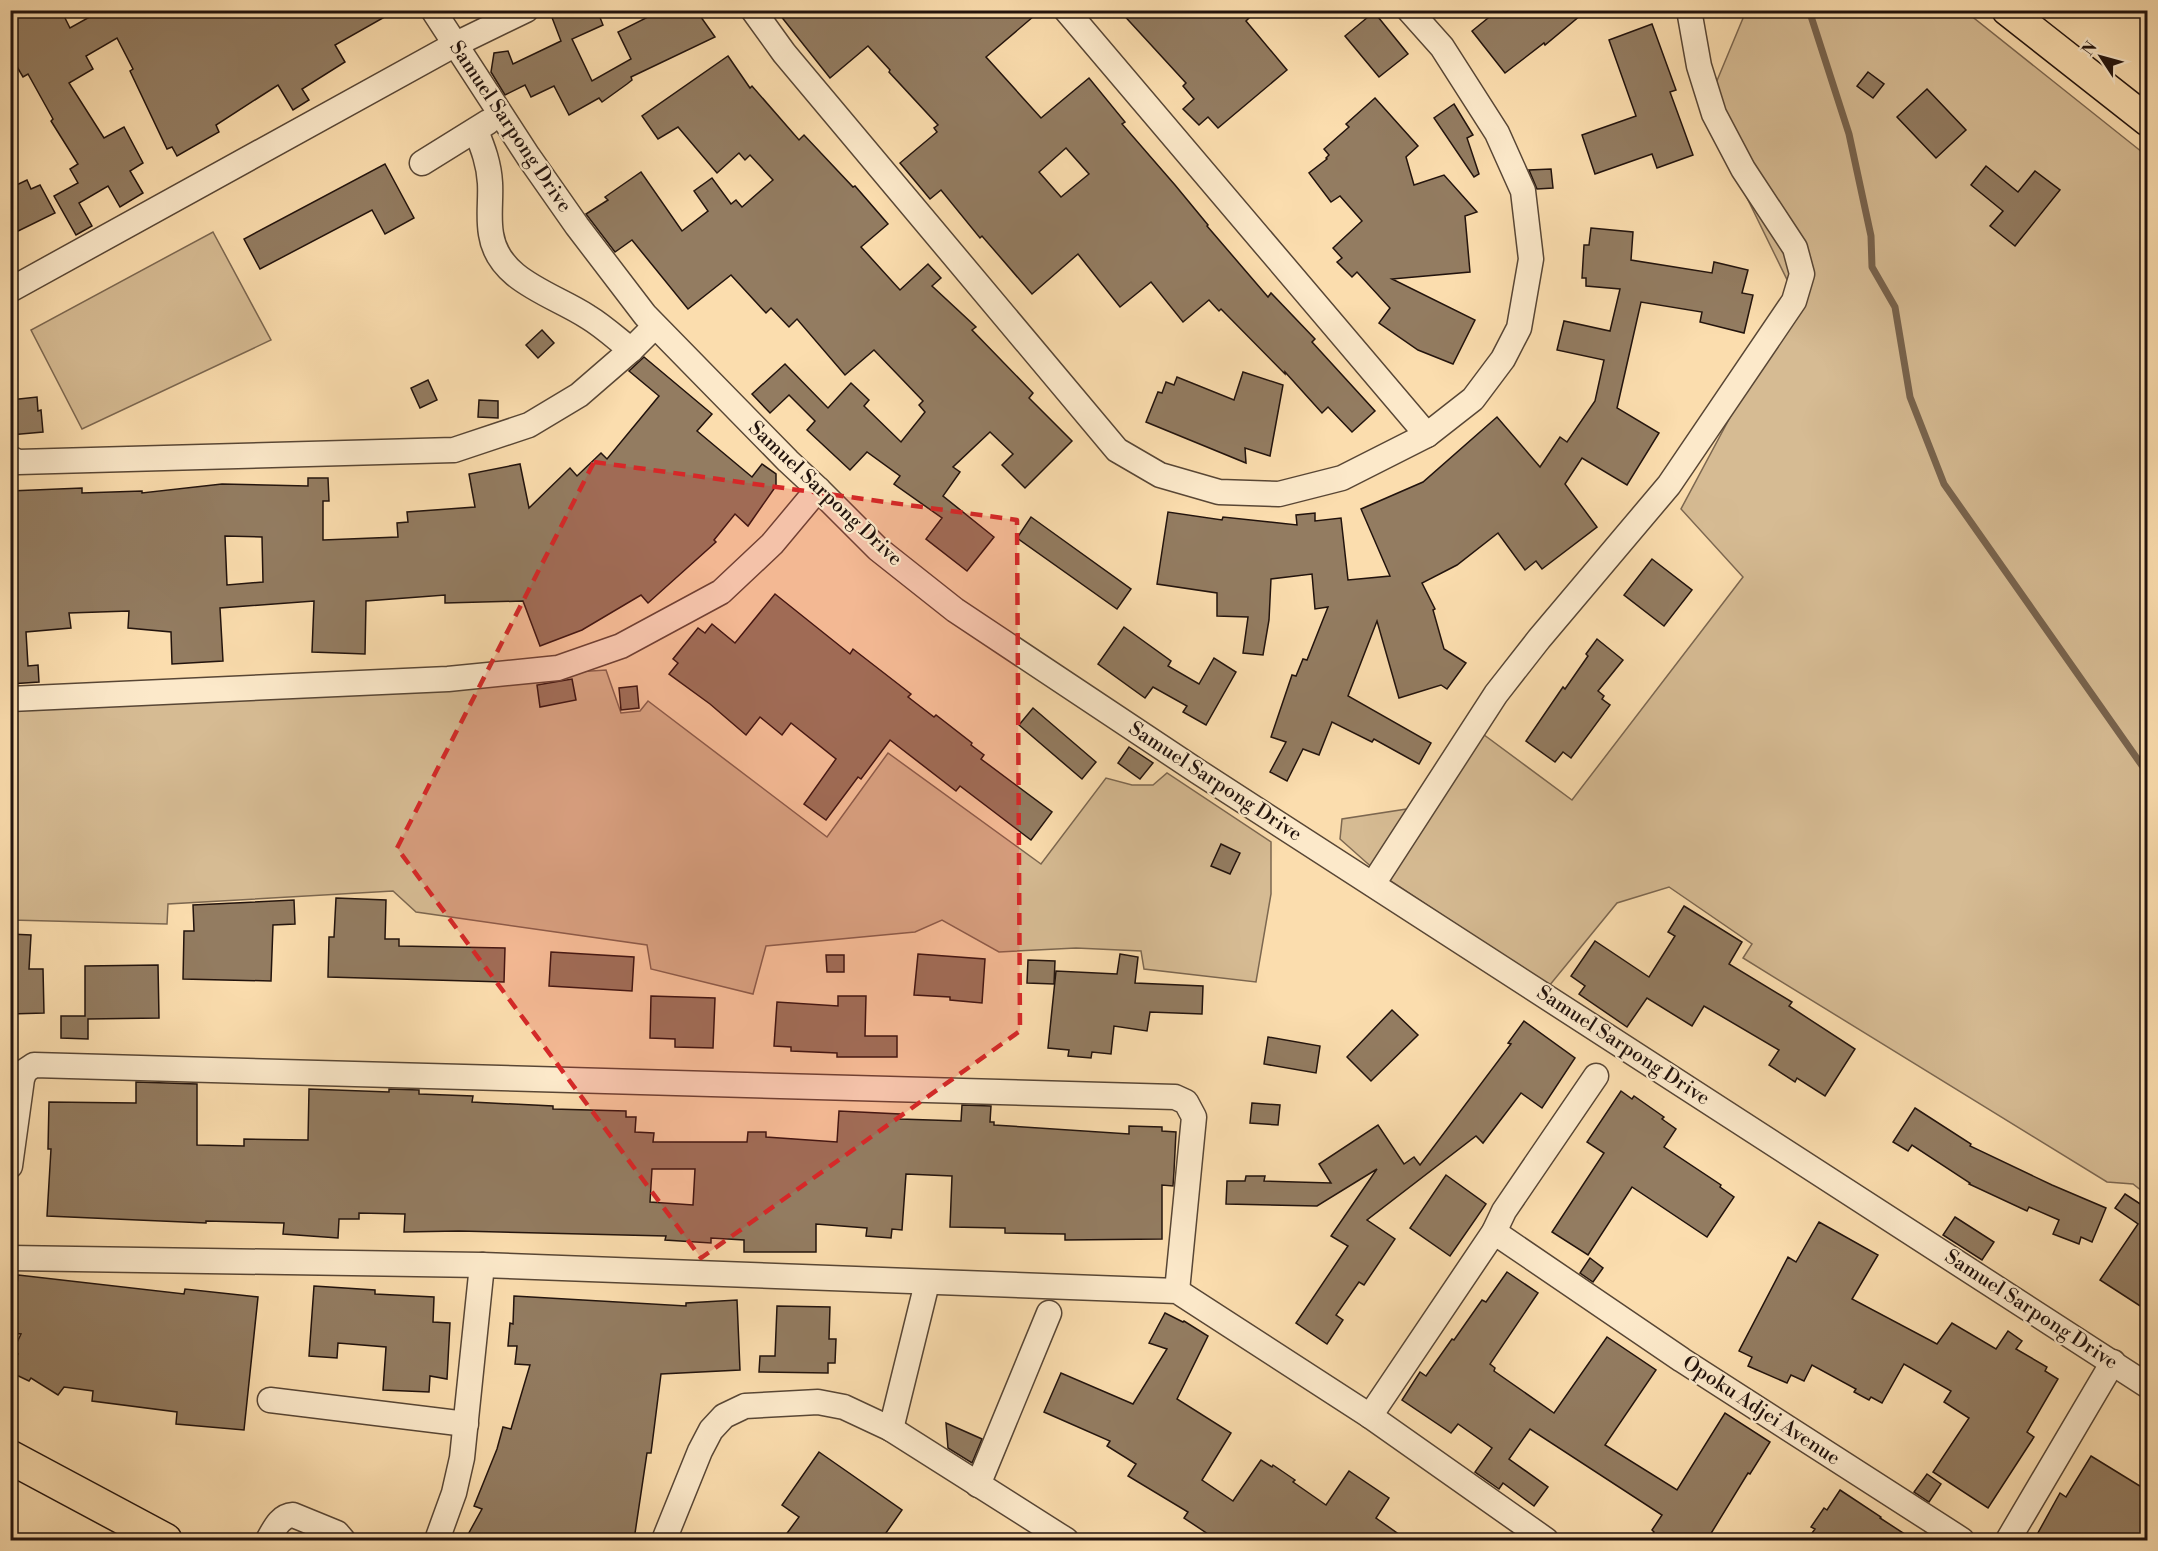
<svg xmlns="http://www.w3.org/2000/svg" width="2158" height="1551" font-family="'Libre Bodoni',serif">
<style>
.green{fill:#d6bb93;stroke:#7c6750;stroke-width:1.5}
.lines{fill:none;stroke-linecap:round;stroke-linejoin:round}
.stream{stroke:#78634d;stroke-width:7}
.building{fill:#937c61;stroke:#22130d;stroke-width:1.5;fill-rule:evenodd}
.minor-casing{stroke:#584635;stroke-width:27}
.major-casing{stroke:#22130d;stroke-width:33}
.highway-casing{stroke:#22130d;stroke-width:36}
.minor{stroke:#fce9ca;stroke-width:24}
.major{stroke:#fbddae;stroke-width:30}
.highway{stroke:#fbddae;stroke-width:33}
.marked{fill:#d62828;fill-opacity:0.2;stroke:#d62828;stroke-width:4.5;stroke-dasharray:12 8;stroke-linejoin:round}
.labels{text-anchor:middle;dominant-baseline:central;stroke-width:4.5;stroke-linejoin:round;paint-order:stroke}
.street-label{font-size:20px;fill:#22130d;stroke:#fce9ca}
</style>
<rect width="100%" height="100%" fill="#fbddae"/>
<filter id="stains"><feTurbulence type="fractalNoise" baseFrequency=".00333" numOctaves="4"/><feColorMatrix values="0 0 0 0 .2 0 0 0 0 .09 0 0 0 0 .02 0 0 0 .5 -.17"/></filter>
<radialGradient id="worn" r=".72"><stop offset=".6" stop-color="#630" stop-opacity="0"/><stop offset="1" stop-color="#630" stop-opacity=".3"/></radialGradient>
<g class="green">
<polygon points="1746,11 1965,11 2147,156 2147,1195 2133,1184 2107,1182 1743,958 1752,944 1669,887 1617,903 1549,986 1376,871 1340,839 1342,819 1413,808 1472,726 1572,800 1743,577 1681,509 1795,296 1729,161 1716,83"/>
<polygon points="213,232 271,340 82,429 31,330"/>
<polygon points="606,670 621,713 640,711 648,701 827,837 888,753 1041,864 1106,778 1132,785 1153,785 1167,773 1271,842 1271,894 1256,982 1144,969 1141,951 1076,948 999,952 942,920 915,932 766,946 753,994 651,969 647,945 416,912 393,891 168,904 167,924 11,920 11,709"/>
</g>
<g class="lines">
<polyline class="stream" points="1809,10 1849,134 1871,236 1872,267 1895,307 1910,397 1944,484 2148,774"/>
</g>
<g class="building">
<polygon points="10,10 61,10 70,28 102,10 397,10 335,45 345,62 302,89 309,100 293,110 278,85 216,125 219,132 177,156 172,147 167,149 130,71 133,69 117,38 86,56 93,69 69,83 104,138 124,127 143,163 130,171 143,193 120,207 108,186 79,203 92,226 76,235 54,196 78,183 70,169 78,164 51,121 53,119 28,74 23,77 10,55"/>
<polygon points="562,10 597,10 603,25 572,39 592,81 631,59 618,32 646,18 640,10 696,10 715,37 631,77 632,80 627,84 602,102 599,98 569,115 554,86 531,97 525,85 505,95 491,72 494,53 508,51 513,64 561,41 551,15"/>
<path d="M776 10H1041L986 57 1041 118 1089 78 1125 122 1122 124 1175 185 1208 225 1207 226 1268 297 1271 293 1315 339 1312 342 1375 411 1352 432 1328 407 1322 413 1285 372V374L1221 309 1219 311 1209 300 1183 322 1151 282 1120 307 1078 254 1032 294 982 236 980 238 941 190 930 199 900 163 937 132 934 128 938 125 889 72 890 70 868 46 830 78ZM1066 148 1089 174 1061 197 1039 172Z"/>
<polygon points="1119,10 1257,10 1246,21 1287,70 1218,128 1208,117 1199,125 1183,109 1194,99 1183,86 1186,83"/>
<polygon points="1498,10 1587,10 1545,45 1544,43 1505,73 1472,31"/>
<polygon points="1374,12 1408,54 1379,77 1345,36"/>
<polygon points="1652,24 1676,90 1670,92 1693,155 1657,168 1652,154 1595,174 1582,135 1636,116 1609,40"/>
<polygon points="728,56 750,88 752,86 799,140 804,135 853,187 855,186 888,224 861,247 900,290 928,264 941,278 932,286 976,327 972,330 1033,393 1029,398 1072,441 1025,488 1002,465 1013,454 990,432 953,467 960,472 943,496 994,537 967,571 926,539 942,518 894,484 900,476 867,452 850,470 807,430 815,421 789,395 770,413 752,394 785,364 828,408 851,383 869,400 864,406 901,442 925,412 919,405 923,401 874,350 845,375 797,319 789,327 771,308 766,313 731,275 688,309 632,240 615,252 586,214 608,200 605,197 641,172 682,231 708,211 694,191 712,178 731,204 736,200 742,207 773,180 750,155 745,160 739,153 717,173 678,127 658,139 642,116"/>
<polygon points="1868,72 1884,84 1873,98 1857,86"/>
<polygon points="1927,89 1966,130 1936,158 1897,117"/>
<polygon points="1375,98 1418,146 1406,157 1414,185 1444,175 1477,212 1465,216 1470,272 1392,279 1475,320 1453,364 1418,350 1379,323 1390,308 1357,272 1352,277 1337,262 1342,258 1333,248 1362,221 1340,196 1331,202 1309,173 1327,159 1326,158 1329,155 1324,149 1349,127 1346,124"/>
<polygon points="1454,104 1473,135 1467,138 1479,174 1474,177 1434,118"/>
<polygon points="385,164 414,218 385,234 372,210 260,269 244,239"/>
<polygon points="1986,166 2018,192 2035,171 2060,190 2015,246 1990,226 2003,211 1971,185"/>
<polygon points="1551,169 1553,188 1537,189 1529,170"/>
<polygon points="27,180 31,189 40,185 55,213 10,235 10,188"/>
<polygon points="1591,228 1633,232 1631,260 1712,273 1714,262 1748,270 1742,293 1753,295 1744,333 1700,322 1702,312 1641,302 1617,408 1659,433 1627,485 1582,458 1565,484 1597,527 1542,569 1536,561 1525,570 1498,533 1457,565 1422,583 1435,609 1433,610 1444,649 1466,663 1447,689 1441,685 1399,698 1377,621 1348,696 1431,743 1419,764 1374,739 1372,742 1332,722 1319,755 1303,749 1287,781 1270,772 1286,742 1271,737 1292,675 1296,676 1303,659 1307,660 1328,607 1315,609 1312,574 1271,579 1269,620 1263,655 1243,653 1248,617 1217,616 1217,593 1157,584 1168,512 1222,520 1223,517 1297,525 1296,515 1315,513 1315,521 1341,518 1348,580 1390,576 1361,509 1423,482 1497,417 1540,467 1560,437 1567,442 1595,401 1604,360 1557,350 1564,321 1610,331 1620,289 1586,286 1586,278 1582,278 1584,245 1589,245"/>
<polygon points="542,330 554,343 538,358 526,345"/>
<path d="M644 357 712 414 697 431 752 477 762 464 776 474V486L748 526 735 514 714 540 716 542 648 603 641 595 582 630 540 646 523 601 445 603V595L366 601 365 654 312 652 314 601 220 608 223 661 172 664 171 632 128 628 129 611 69 613 71 628 26 632 28 666 38 665 39 682 10 684V491L82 488V493L142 491V493L222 484 308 486V478H328L329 501H323V540L398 537 397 523 408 522 407 512 475 507 469 474 520 464 529 508 570 468 577 476 601 453 607 459 659 396 629 371ZM225 536 262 537 263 582 227 585Z"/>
<polygon points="1243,372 1283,385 1270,456 1245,448 1246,463 1146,422 1158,392 1162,393 1166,382 1174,385 1177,377 1234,400"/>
<polygon points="428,380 437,400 420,408 411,388"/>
<polygon points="37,397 38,411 41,410 43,432 10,435 10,400"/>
<polygon points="479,400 498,401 498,418 478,417"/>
<polygon points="1031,517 1131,589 1117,609 1017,538"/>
<polygon points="1652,559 1692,590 1664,626 1624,595"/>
<polygon points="775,594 850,654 853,649 911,694 908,697 934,717 936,715 972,743 971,745 984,755 981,759 1052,812 1031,840 960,786 956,791 890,740 861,779 858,777 826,820 804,804 836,759 791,723 782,735 760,717 746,735 710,704 669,674 678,663 673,659 698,628 705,633 712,624 735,643"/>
<polygon points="1124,627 1171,661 1168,666 1199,684 1214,658 1236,672 1206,725 1183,712 1187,706 1153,687 1145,698 1098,664"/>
<polygon points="1597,639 1623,660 1598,691 1604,696 1602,699 1610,705 1571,758 1563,752 1555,762 1526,741 1563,687 1565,689 1588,656 1586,654"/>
<polygon points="572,679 576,700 540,707 537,685"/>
<polygon points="637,686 639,708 621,710 619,688"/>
<polygon points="1033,708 1096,762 1082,779 1019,725"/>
<polygon points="1129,747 1153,763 1140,779 1118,763"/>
<polygon points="1221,844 1240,853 1230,874 1211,866"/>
<polygon points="336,898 386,900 385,939 399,939 399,946 505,948 504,982 328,977 329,937 334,937"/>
<polygon points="294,900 295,924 273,925 271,981 183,979 184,931 194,931 193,905"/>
<polygon points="1684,906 1742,942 1729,964 1792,1002 1789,1006 1855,1049 1825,1096 1797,1078 1795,1082 1769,1065 1779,1050 1704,1006 1692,1026 1647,998 1627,1027 1579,994 1585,986 1571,976 1595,941 1649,977 1675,936 1668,932"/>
<polygon points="10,934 31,935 29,969 43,969 44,1013 10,1014"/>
<polygon points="551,952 634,957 632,991 549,986"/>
<polygon points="918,954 985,959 982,1003 950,1000 950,997 914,995"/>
<polygon points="1120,954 1138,957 1135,983 1203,986 1202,1014 1150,1012 1147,1031 1114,1026 1111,1054 1092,1052 1091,1058 1068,1056 1069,1050 1048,1048 1056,971 1117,974"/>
<polygon points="826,955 844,955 844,972 827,972"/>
<polygon points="1028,960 1055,961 1054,984 1027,983"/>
<polygon points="158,965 159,1018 88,1019 88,1039 61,1038 61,1016 85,1016 85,966"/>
<polygon points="651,996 715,998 713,1048 675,1047 675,1039 650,1038"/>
<polygon points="838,996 866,996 865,1036 897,1036 897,1057 837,1057 837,1053 791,1051 791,1047 774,1046 777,1002 838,1006"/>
<polygon points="1392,1010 1418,1035 1371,1081 1347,1057"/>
<polygon points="1524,1021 1575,1058 1542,1108 1521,1093 1483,1143 1476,1136 1367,1220 1395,1239 1364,1285 1359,1282 1336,1315 1343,1320 1327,1344 1296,1323 1348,1246 1331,1236 1377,1169 1317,1206 1226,1204 1227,1181 1245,1181 1246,1176 1265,1176 1264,1181 1331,1183 1319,1164 1378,1125 1404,1164 1414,1157 1420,1165 1511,1044 1508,1043"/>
<polygon points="1268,1037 1320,1046 1316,1073 1264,1064"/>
<path d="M136 1082 197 1084V1145L244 1146V1139L308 1140 309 1089 389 1092V1089L419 1090V1094L473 1096 472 1102 553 1106V1109L626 1111V1117H636L635 1132 654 1133 653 1142H747L748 1132H766V1137L837 1142 839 1111 900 1114V1119L961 1121 962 1105 991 1106 990 1122H994V1125L1129 1134V1126L1162 1127V1131L1176 1132 1174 1171 1173 1186 1162 1185V1239L1065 1240V1234L1005 1233V1228L950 1227 952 1176 906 1174 902 1230 892 1229 891 1238 866 1236 867 1228 816 1224V1252H744V1240L711 1238V1243L665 1240 666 1236 459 1231 404 1232 405 1214 359 1213V1219H339L338 1238 283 1234 284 1223 206 1221V1223L47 1216 51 1149H48L49 1102 136 1103ZM652 1169H695L693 1205 650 1202Z"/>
<polygon points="1621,1091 1632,1099 1634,1096 1664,1117 1662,1119 1676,1129 1664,1147 1721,1185 1720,1187 1734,1197 1707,1237 1632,1187 1588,1255 1552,1232 1604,1153 1587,1142"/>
<polygon points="1252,1103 1280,1105 1278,1125 1250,1123"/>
<polygon points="1915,1108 1971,1144 1970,1146 2052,1185 2106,1208 2092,1242 2081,1237 2079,1244 2053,1234 2059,1220 2029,1207 2027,1211 1969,1184 1970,1183 1912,1145 1908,1151 1893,1142"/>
<polygon points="1446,1175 1486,1204 1450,1256 1410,1228"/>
<polygon points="2125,1194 2148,1209 2148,1311 2100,1280 2138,1224 2115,1208"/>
<polygon points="1955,1217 1994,1242 1982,1260 1943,1235"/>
<polygon points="1819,1222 1878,1255 1852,1299 1937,1344 1952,1323 1996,1349 2008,1331 2022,1341 2016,1349 2047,1367 2045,1371 2058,1379 2027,1432 2034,1437 1988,1508 1933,1472 1969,1418 1944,1402 1951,1391 1904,1364 1882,1403 1871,1397 1869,1400 1854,1392 1856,1389 1812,1365 1804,1381 1791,1375 1787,1383 1748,1366 1752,1357 1739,1351 1788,1257 1796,1262"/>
<polygon points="1590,1258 1603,1268 1593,1282 1580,1273"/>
<polygon points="1507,1272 1538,1293 1490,1364 1495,1368 1494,1371 1554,1413 1607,1337 1656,1370 1605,1445 1677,1490 1725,1413 1770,1442 1750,1474 1748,1473 1707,1540 1648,1540 1654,1532 1652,1530 1662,1515 1530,1429 1509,1459 1548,1487 1534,1506 1503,1483 1499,1489 1475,1472 1492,1448 1458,1424 1451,1433 1402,1400 1420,1372 1426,1376 1452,1339 1454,1340 1482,1300 1486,1302"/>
<polygon points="18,1275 184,1294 185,1289 258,1297 244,1430 176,1424 177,1412 92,1401 93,1391 64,1387 58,1395 31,1378 29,1381 10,1372 10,1367 18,1354 13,1351 21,1334 12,1333"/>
<polygon points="314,1286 375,1290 375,1294 434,1297 433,1322 450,1323 447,1379 430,1376 429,1392 383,1390 386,1347 338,1343 337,1358 309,1356"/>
<polygon points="514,1296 686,1306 686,1303 737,1300 740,1370 661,1374 651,1453 647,1453 634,1540 465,1540 482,1509 474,1506 497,1449 503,1427 511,1429 530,1365 515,1364 517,1346 508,1346 510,1323 513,1324"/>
<polygon points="777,1306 830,1307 829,1339 836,1339 835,1363 828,1363 828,1373 759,1372 760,1356 775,1356"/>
<polygon points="1165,1313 1183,1322 1184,1321 1208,1336 1177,1399 1231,1433 1202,1480 1233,1501 1261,1460 1272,1467 1273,1465 1295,1480 1293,1482 1326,1505 1349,1471 1389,1498 1376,1518 1407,1540 1217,1540 1184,1518 1188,1512 1128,1476 1136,1464 1107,1446 1110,1441 1044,1412 1061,1373 1133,1404 1167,1349 1149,1343"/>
<polygon points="946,1423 982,1439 972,1463 948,1448"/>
<polygon points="819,1452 902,1510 881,1540 782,1540 799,1517 782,1505"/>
<polygon points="2091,1456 2148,1491 2148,1540 2034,1540 2060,1493 2066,1497"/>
<polygon points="1927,1474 1941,1484 1929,1502 1914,1492"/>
<polygon points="1840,1490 1881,1517 1880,1518 1914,1540 1807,1540 1815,1529 1811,1527 1824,1508 1827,1510"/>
</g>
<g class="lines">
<g class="minor-casing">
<g id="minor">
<polyline points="433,10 528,156 577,226 645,315 788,461 818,489 878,549 955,610 1197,771 2148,1386"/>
<polyline points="753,10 784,53 1117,450 1160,475 1219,492 1279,494 1342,478 1427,435 1473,399 1503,359 1519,328 1531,259 1523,191 1497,133 1442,47 1409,10"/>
<polyline points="1066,10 1427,435"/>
<path d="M476 131C483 148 489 164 490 183 491 200 488 217 491 234 498 281 553 294 588 317 603 326 617 339 631 350"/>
<polyline points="422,163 488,122"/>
<polyline points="10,290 454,45 526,10"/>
<polyline points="10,458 18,462 454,450 529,425 579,395 631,350 655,326"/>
<polyline points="10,699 448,679 558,668 621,646 721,592 772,544 818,489"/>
<polyline points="1373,884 1496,694 1539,639 1669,485 1794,301 1802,274 1795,248 1743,169 1714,114 1699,66 1689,10"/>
<polyline points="10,1166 22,1079 25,1071 34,1065 1175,1097 1186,1102 1194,1117 1177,1291"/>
<polyline points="1494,1232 1682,1360 1962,1540"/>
<polyline points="10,1258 482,1265 1177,1291 1370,1416 1546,1540"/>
<polyline points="270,1400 466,1424"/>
<polyline points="1370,1416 1494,1232 1504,1211 1596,1076"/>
<polyline points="891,1429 927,1283"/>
<polyline points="978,1485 1049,1313"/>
<path d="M268 1540C274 1530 279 1516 293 1515L337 1533 343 1540"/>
<polyline points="437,1540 454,1493 462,1458 482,1265"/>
<polyline points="664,1540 700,1451 711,1430 724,1416 745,1406 818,1402 844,1407 891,1429 1066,1540"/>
<polyline points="2008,1540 2113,1362"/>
</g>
</g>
<g class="major-casing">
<polyline id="major" points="2007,10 2148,121"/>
</g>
<g class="highway-casing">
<polyline id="highway" points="10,1457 165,1540"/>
</g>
<use href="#minor" class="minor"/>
<use href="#major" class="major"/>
<use href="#highway" class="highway"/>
</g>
<path class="marked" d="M594 462 1017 520 1020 1031 701 1258 397 848Z"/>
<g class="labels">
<g class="street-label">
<text transform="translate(510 127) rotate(56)">Samuel Sarpong Drive</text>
<text transform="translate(825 494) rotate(43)">Samuel Sarpong Drive</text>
<text transform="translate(1215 782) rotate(33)">Samuel Sarpong Drive</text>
<text transform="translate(1623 1046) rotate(33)">Samuel Sarpong Drive</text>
<text transform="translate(2031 1310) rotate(33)">Samuel Sarpong Drive</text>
<text transform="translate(1761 1411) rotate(33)">Opoku Adjei Avenue</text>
</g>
</g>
<rect width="2158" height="1551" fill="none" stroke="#fbddae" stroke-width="36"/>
<rect x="12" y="12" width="2134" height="1527" fill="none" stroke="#22130d" stroke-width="3"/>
<rect x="18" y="18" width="2122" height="1515" fill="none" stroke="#22130d" stroke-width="1.5"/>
<g transform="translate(2101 57) rotate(306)" stroke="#fce9ca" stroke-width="4.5" paint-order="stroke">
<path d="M0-4.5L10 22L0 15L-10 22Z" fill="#22130d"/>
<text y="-9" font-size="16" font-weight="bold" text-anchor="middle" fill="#22130d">N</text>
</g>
<rect width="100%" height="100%" filter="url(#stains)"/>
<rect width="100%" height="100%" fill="url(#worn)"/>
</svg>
